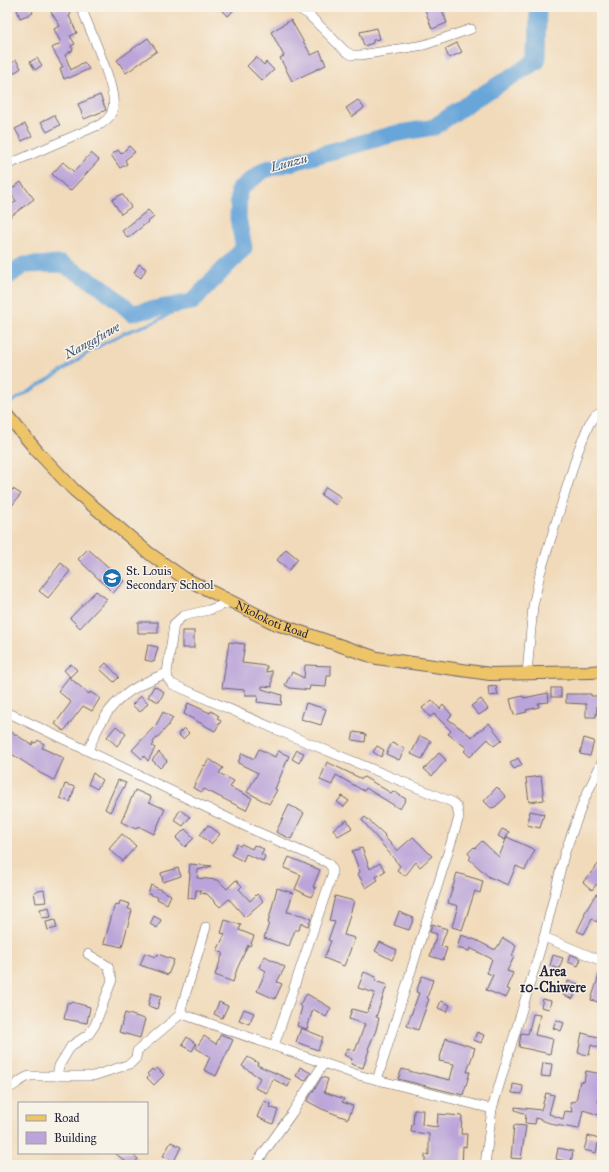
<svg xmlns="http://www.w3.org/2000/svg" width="609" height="1172" font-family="'IM FELL Great Primer',serif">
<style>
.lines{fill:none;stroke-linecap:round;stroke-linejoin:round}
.stream{stroke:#67a5d9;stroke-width:3}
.river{stroke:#67a5d9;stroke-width:17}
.building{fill:#bba4d9}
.minor-casing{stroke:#6a6267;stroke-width:10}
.major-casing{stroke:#6a6267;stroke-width:14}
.minor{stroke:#fff;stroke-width:9}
.major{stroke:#eec469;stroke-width:12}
.labels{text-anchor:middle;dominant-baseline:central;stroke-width:3;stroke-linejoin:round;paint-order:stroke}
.poi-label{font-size:12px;fill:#22223b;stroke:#f7f3e8;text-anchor:start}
.street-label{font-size:12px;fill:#22223b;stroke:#f7f3e8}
.water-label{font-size:13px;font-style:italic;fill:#3e567a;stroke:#f7f3e8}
.quarter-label{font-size:14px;font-weight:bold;fill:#22223b;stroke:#f7f3e8}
</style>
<rect width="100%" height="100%" fill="#f7f3e8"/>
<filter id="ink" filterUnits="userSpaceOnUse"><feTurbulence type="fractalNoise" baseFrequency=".025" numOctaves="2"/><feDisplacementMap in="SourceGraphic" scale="8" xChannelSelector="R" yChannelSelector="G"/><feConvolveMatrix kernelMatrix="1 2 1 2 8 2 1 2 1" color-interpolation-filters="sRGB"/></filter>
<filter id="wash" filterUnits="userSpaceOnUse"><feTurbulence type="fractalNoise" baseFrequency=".012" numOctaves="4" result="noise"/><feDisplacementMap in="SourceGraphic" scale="16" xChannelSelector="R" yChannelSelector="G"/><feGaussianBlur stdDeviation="0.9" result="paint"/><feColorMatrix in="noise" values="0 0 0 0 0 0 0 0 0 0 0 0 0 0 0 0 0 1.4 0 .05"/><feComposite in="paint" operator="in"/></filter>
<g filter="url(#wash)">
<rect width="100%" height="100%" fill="#f1daba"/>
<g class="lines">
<polyline class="stream" points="7,405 59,373 92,350 124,333 155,322 192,302"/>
<polyline class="river" points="7,277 24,265 62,264 102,287 132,313 192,302 244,248 238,218 239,189 264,170 394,134 434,127 473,100 537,61 538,7"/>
</g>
<g id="blocks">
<g class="building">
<polygon points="16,7 30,7 33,13 20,18"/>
<polygon points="58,7 66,7 71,14 69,16 77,33 70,36 75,44 71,46 73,50 65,55 71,70 84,62 89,69 69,78 68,77 64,79 60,68 63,67 52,48 61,43 54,29 60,26 51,12"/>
<polygon points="219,7 237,7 228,16"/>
<polygon points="424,7 441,7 447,23 432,29"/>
<polygon points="291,20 311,55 320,51 326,65 292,81 280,58 284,56 271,32"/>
<polygon points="377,28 380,39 373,40 373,43 364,46 360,32"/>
<polygon points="148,38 157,51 126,73 117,60"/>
<polygon points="457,43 462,52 449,58 445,49"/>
<polygon points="256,57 264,65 266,62 274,70 262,81 247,66"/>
<polygon points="37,58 42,65 35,70 30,62"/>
<polygon points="16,60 21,68 14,73 8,66"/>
<polygon points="100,95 106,110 84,119 78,104"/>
<polygon points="358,100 364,108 352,117 346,108"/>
<polygon points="54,115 60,125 47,132 41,122"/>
<polygon points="25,124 32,136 22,141 15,129"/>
<polygon points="129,146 135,152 125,160 127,164 120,168 111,155 118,150 121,154"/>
<polygon points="91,153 99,160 70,191 52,174 63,162 74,172"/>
<polygon points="21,182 34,199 7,219 7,208 16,201 9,191"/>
<polygon points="122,194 131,207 121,214 112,200"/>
<polygon points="148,210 154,217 128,238 122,231"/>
<polygon points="139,264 146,269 141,278 134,273"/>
<polygon points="326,487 341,497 336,505 321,495"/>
<polygon points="13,489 21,494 7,512 7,497"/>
<polygon points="88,549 124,581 113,593 78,559"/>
<polygon points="286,549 298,559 289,570 277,560"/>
<polygon points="61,563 70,571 48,598 39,591"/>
<polygon points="96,591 107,599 80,628 70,618"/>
<rect x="138" y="622" width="20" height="11"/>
<rect x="182" y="631" width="12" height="17"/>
<polygon points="229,642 245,644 242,663 267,666 266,672 272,671 272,687 262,686 262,689 282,695 281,705 257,702 258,695 245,695 245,690 222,688"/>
<polygon points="148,645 158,647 154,662 145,660"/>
<polygon points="106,663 119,677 114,682 100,669"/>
<polygon points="71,664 77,670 70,677 64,670"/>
<polygon points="305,665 331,666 331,676 327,676 326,687 310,686 309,690 290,688 285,685 292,672 304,678"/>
<polygon points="69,677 89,694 90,692 100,698 92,711 83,706 64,731 55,724 71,702 58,691"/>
<polygon points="154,686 164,692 159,702 148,697"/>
<polygon points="496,686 498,695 489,696 488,687"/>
<rect x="551" y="688" width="10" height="9"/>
<polygon points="548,693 549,702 538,703 539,707 526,710 527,712 514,715 510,699 523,696 524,698"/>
<polygon points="566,694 591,694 591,696 602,696 602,704 597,704 596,717 586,717 586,704 566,703"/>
<polygon points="141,696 148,703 140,712 132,705"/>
<polygon points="481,699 488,709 479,715 471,706"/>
<polygon points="432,700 440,709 443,705 452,715 448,719 472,737 489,723 502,740 494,746 488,739 470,757 464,751 467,748 448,734 451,731 434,714 430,717 422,708"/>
<polygon points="188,703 210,713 211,711 219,716 217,718 221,721 215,731 184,714"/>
<polygon points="306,703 326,709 321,725 301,719"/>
<polygon points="163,712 173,718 168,726 153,742 154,744 152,746 155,748 148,761 144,756 142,759 132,750 156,725"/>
<polygon points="116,726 126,734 117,746 107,737"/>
<polygon points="184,728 189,733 183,739 178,734"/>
<polygon points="7,729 32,745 34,742 36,743 38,740 44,744 42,748 64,758 54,780 38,772 38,771 7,751"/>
<polygon points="354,732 366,734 365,742 352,740"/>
<polygon points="420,736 431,741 422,759 411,754"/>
<polygon points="584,738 594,741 590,756 580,754"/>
<polygon points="392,743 405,749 399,760 386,754"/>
<polygon points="377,746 384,750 381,757 373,752"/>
<polygon points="259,749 275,757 278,751 289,756 275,789 277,790 269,804 247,792 258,773 238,763 242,753 254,759"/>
<polygon points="297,750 304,753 299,763 292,759"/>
<polygon points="159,752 167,761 160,768 152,760"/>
<polygon points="439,753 446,760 432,776 424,769"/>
<polygon points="518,758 522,765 514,769 510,763"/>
<polygon points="209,759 223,768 219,773 234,781 230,787 252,798 246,810 204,789 202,792 193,788 204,765 205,766"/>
<polygon points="327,762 362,779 364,777 391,793 393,791 406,799 400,809 366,788 364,791 336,775 332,785 320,780"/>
<polygon points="93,773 102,780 97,789 88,784"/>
<polygon points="541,776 544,800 529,802 526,778"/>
<polygon points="118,780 126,783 110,812 105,809"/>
<polygon points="65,784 75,787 70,802 60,798"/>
<polygon points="497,787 506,797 495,807 491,808 484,801"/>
<polygon points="135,790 151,797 149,802 165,809 154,834 138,826 136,829 121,822"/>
<polygon points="342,796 349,801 344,807 337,802"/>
<polygon points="289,805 304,813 291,839 276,832"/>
<polygon points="180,810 190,817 183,826 174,820"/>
<polygon points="530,811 544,814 540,828 527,825"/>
<polygon points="365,817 385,835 384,836 397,851 413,837 432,856 420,867 416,862 405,876 397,870 400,866 362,820"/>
<polygon points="347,820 352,828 338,836 333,829"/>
<polygon points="208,825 220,834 211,844 200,835"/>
<polygon points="185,829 194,838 185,847 176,838"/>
<polygon points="502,829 509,832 505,840 498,836"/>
<polygon points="122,834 136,846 123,861 109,849"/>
<polygon points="507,837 535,850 525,870 516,866 508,885 489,877 469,859 471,857 468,853 474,847 475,848 482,841 499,857"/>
<polygon points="237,844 240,846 242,844 252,849 254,845 264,849 261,854 265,856 263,861 246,854 243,861 231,855"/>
<polygon points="362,848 370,869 380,863 385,871 376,877 378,880 366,888 358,874 360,872 352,851"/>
<polygon points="289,857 320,870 313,887 316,888 311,897 295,889 301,875 284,868"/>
<polygon points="602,860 602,878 592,890 583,882"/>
<polygon points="190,864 212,866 198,870 197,878 218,880 227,889 236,880 242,886 239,889 250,901 257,894 263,901 245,917 229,899 220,907 207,894 200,893 201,890 196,890 195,899 188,898 190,873 189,873"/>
<polygon points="178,868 181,876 163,882 161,873"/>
<polygon points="457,873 483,881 480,893 475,891 462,930 452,927 458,906 448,903"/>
<polygon points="151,885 171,895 167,904 157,899 158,897 148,894"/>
<polygon points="277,888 293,893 287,912 302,915 311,919 308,926 301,923 299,930 295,930 289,946 264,938 269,923 268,923"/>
<polygon points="44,890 46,902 36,903 34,892"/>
<polygon points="596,894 602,898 602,913 596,922 592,919 584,934 577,931 585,915 584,914"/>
<polygon points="335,896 354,901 344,935 355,938 344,966 324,958 331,941 328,940 335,922 329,921"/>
<polygon points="120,901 130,904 128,909 132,910 122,947 104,943 115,904 119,905"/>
<polygon points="49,907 51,917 42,918 40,909"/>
<polygon points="399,912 414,918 409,930 394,925"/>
<polygon points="154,916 161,920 157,928 150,924"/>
<polygon points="55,920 57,928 48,930 46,922"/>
<polygon points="225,920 241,925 239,930 254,936 250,946 248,945 237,969 233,982 215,975 223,953 217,951 225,934 221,933"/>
<polygon points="432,924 447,929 441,946 447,948 443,960 430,956 437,934 430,932"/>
<polygon points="461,935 476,940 493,949 496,949 503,938 516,946 512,956 514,957 507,971 513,973 506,989 510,990 506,998 486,990 493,975 487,973 492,959 470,948 469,951 457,948"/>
<polygon points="380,942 397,950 392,960 375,951"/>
<polygon points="145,953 156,957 158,954 174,960 168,975 140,965"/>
<polygon points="570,954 581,959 578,966 568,962"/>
<polygon points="553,955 563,958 559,969 550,966"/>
<polygon points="265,956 285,967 277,982 282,984 275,999 257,991 266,971 259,967"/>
<polygon points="364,972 376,977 375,981 387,985 376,1017 379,1018 376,1030 368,1049 369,1050 363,1068 351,1064 352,1059 344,1055 348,1048 355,1051 365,1024 349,1019 352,1009 367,1013 375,993 358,988"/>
<polygon points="600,972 602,972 602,1003 591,1000"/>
<polygon points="422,976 433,980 427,998 429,999 418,1030 407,1026 419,993 416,992"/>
<polygon points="568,981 578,984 573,999 563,995"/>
<polygon points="151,993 161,996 157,1009 148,1006"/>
<polygon points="307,994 331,1008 326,1017 313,1009 307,1029 297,1026 302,1007 299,1005"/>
<polygon points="543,999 551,1001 549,1009 541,1007"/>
<polygon points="441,1001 450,1005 447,1012 438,1008"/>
<polygon points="72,1002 90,1007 87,1023 64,1019 67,1003"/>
<polygon points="219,1002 228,1006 222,1018 214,1014"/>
<polygon points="244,1009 254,1013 249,1024 239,1020"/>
<polygon points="125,1013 145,1019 140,1038 119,1032"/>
<polygon points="533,1014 540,1015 535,1035 553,1039 550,1054 519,1047 521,1033 528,1034"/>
<polygon points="556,1020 564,1023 561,1031 553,1028"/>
<polygon points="301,1028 323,1037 318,1050 296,1042"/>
<polygon points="477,1032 484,1035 481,1043 474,1040"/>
<polygon points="582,1033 602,1038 602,1049 591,1045 589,1055 578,1053"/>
<polygon points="221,1034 233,1040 216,1076 204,1070 210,1057 196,1048 204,1036 216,1044"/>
<polygon points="187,1037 196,1044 192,1051 182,1045"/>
<polygon points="446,1038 475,1048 467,1072 470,1072 463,1095 398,1079 402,1069 420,1074 421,1073 450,1080 454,1064 439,1061"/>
<polygon points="248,1057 258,1063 257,1065 291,1080 288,1087 273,1079 267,1093 255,1088 260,1078 242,1066"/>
<polygon points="543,1063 552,1064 550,1077 541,1076"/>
<polygon points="300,1067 311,1073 305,1081 296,1076"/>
<polygon points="157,1068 164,1075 154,1085 147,1078 149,1076 147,1074 152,1069 154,1071"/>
<polygon points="586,1071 602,1074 602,1086 598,1102 602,1103 602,1107 599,1115 583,1110 579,1129 555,1125 536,1118 535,1124 525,1123 526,1114 515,1110 515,1107 541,1110 546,1093 554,1095 549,1114 563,1119 565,1111 572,1112 570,1102 576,1101 580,1081 584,1082"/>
<polygon points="322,1077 328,1079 324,1092 344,1099 342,1102 353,1106 348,1119 322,1109 307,1101"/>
<polygon points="513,1084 523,1086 522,1094 512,1093"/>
<polygon points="264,1101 271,1104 270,1107 278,1110 273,1124 257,1117"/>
<polygon points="414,1110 423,1110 422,1125 437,1127 438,1114 462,1116 461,1134 467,1134 466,1147 463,1146 462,1165 425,1165 425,1154 429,1155 429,1134 411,1132 412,1124 413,1124"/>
<polygon points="514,1125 526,1126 521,1159 511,1158"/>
<polygon points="588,1136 599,1139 596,1153 584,1150"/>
<polygon points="171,1142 181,1147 174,1161 163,1156"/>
<polygon points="558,1148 573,1151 571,1162 556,1159"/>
<polygon points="115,1153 131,1153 138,1159 133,1165 130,1165"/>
</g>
</g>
</g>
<g filter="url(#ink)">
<use href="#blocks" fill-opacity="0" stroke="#6a6267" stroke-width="1"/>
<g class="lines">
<g class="minor-casing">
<g id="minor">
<polyline points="296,7 308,14 345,51 352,55 361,55 424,45 471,29"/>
<path d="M7 165 101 124C108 120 112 115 113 107 117 88 89 28 81 7"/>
<polyline points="230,602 209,610 183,616 174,624 167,673 168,679 172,684 289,735 452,802 457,807 459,817 377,1080"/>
<polyline points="527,673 533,606 540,574 578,451 589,424 595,415 602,411"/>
<polyline points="7,714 13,715 251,829 328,863 332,868 332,875 274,1046"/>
<path d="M88 750C93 740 97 729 103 720 117 695 141 683 167 673"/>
<polyline points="206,927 181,1009 182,1013 185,1015 358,1075 492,1109"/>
<polyline points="544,937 602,961"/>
<polyline points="57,1076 59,1066 71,1046 89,1034 95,1025 112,980 108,966 88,954"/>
<path d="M7 1089C16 1086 21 1078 30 1076H93L130 1064 136 1058 137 1051 182 1013"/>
<polyline points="255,1165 292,1113 324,1063"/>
<polyline points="485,1165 492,1109 544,937 564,855 584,800 602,762"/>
</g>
</g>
<g class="major-casing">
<g id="major">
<path id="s1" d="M7 415 37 451 74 490 150 554 184 578 274 623 377 658 490 674 591 672 602 671"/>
</g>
</g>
<use href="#minor" class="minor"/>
<use href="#major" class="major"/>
</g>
</g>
<defs>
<g id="school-disc" transform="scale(1)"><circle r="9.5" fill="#1f6fb2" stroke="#f7f3e8"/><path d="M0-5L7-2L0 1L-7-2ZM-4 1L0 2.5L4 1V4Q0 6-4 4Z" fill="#fff"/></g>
</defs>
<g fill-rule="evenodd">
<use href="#school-disc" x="112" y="578"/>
</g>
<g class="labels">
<g class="poi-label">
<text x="126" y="571">St. Louis<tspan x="126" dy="14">Secondary School</tspan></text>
</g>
<g class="street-label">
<text stroke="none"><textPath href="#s1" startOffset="339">Nkolokoti Road</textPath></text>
</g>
<g class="water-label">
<text transform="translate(289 163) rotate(-15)">Lunzu</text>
<text transform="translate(92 341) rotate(-29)">Nangafuwe</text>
</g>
<g class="quarter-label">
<text x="553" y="971">Area<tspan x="553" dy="16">10-Chiwere</tspan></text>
</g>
</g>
<rect width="609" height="1172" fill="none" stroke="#f7f3e8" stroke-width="24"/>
<rect x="18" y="1102" width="130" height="52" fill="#f7f3e8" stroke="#a29fa3"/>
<rect x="26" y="1115" width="20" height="6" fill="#eec469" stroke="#a29fa3"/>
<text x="54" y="1122" font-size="12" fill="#22223b">Road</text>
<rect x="26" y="1132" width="20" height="12" fill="#bba4d9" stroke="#a29fa3"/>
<text x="54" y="1142" font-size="12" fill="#22223b">Building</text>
</svg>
